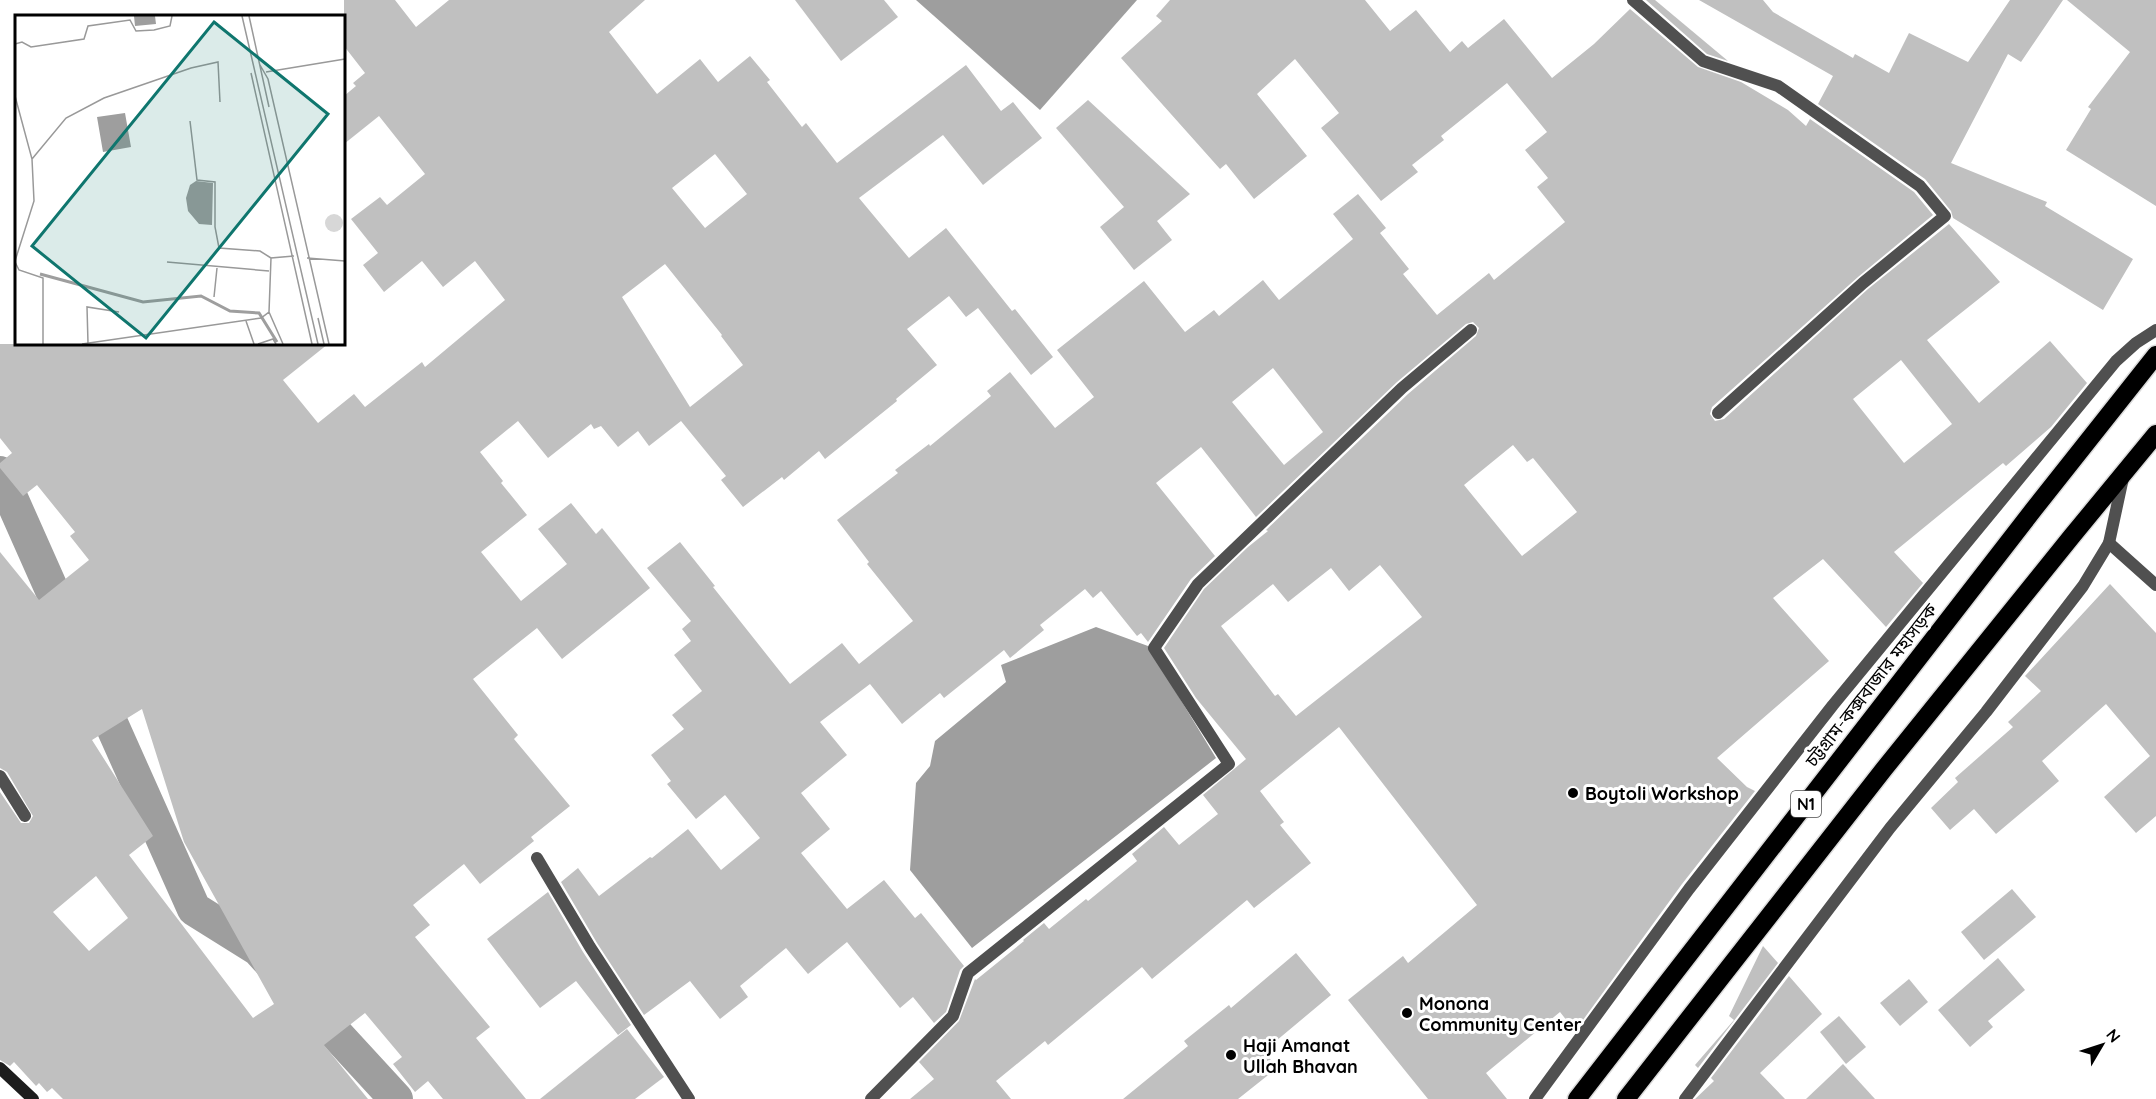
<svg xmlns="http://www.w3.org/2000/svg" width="2156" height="1099" font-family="Quicksand,'Noto Sans Bengali',sans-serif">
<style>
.water{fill:#9e9e9e}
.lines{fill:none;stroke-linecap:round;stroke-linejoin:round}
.canal{stroke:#9e9e9e;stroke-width:34}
.building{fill:#c0c0c0;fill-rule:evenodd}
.highway-casing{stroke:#dbdbdb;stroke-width:21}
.street{stroke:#505050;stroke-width:12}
.secondary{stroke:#1d1d1d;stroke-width:12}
.highway{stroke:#000;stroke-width:18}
.poi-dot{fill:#000;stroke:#fff;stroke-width:2}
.labels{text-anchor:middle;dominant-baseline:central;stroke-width:6;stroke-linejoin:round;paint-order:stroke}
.shield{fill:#fff;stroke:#4c4c4c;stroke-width:1.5}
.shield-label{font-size:16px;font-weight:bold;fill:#000}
.street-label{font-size:18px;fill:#000;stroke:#fff}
.poi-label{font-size:18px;font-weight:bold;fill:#000;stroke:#fff;text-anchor:start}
.inset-river{fill:none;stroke:#9e9e9e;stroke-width:3}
.inset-road{fill:none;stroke:#999;stroke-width:1.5}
.view{fill:#0f766e;fill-opacity:0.15;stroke:#0f766e;stroke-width:3}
.inset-edge{fill:none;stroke:#000;stroke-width:3}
</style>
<rect width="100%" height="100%" fill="#fff"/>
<g class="water">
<polygon points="916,0 1137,0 1040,110"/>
<polygon points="1096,627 1148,646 1216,758 972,948 910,870 916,783 930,766 935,741 1006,682 1001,665"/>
</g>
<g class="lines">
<g class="canal">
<polyline points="0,473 71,633"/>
<polyline points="94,685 194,909 258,949 396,1099"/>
</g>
</g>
<g class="building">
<path d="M344 0H395L416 27 449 0H645L609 32 657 94 700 59 718 82 750 56 770 80 767 82 802 127 806 123 837 163 966 65 1001 111 1013 102 1042 138 983 185 943 135 859 198 909 258 946 228 1012 311 1015 309 1053 357 1031 375 978 308 966 317 949 296 907 329 937 365 896 399 897 401 825 459 819 451 784 480 782 477 743 507 721 480 726 476 681 421 649 446 638 431 618 447 601 426 594 429 591 424 548 458 518 421 480 452 503 481 501 483 527 515 481 552 521 601 567 564 538 529 571 503 596 534 602 528 650 588 562 659 537 628 473 679 518 735 514 739 570 806 531 837 534 841 480 884 464 864 413 905 430 925 415 937 490 1027 476 1038 526 1099H443L428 1081 415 1092 393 1064 402 1057 365 1013 324 1045 368 1099H63L52 1088 47 1092 39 1083 36 1086 14 1062 10 1066 0 1060V792L21 823H29L33 816 7 772 0 768V552L39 600 89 560 70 536 75 532 37 485 23 496 0 468V463L12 453 0 438V344H328L283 380 318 423 354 394 365 407 422 362 425 367 505 300 475 261 443 287 422 261 384 292 363 265 378 253 351 219 380 197 387 205 425 174 379 116 344 144V96L356 86 353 83 365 73 344 46ZM715 154 747 194 705 228 672 188ZM665 264 722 335 721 336 743 365 690 407 622 297ZM142 709 184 842 274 1004 253 1018 129 855 153 836 92 740ZM96 876 128 918 89 951 53 912Z"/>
<polygon points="795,0 884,0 898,17 841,61"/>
<path d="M1170 0H1365L1390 31 1416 10 1450 52 1462 41 1468 48 1504 19 1552 78 1594 44 1630 9 1698 67 1741 82 1788 110 1806 126 1810 119 1914 192 1933 215 1858 277 1712 407 1710 414 1715 421 1724 419 1868 289 1949 224 2000 282 1927 340 1979 403 2050 341 2087 383 2051 427 2006 466 2003 463 1894 552 1923 583 1886 627 1823 559 1773 598 1829 661 1717 758 1747 787 1755 791 1682 884 1575 1031 1560 1012 1486 1073 1507 1099H1428L1348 1000 1403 956 1408 963 1477 905 1339 727 1260 791 1284 822 1280 825 1311 863 1254 908 1247 900 1152 979 1142 967 1048 1045 1045 1041 996 1081 1011 1099H910L934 1079 919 1062 959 1021 975 979 976 980 1024 941 1023 940 1044 923 1049 929 1086 899 1088 901 1137 861 1132 854 1164 827 1179 845 1218 814 1203 795 1246 759 1196 698 1164 648 1204 589 1248 547 1268 531 1266 530 1408 394 1476 336 1479 328 1473 322 1466 324 1397 382 1256 517 1201 447 1156 483 1215 556 1191 579 1148 642 1141 633 1137 636 1101 591 1093 598 1085 589 1040 625 1044 630 1010 658 1004 650 944 698 940 693 902 724 870 684 820 722 847 755 801 793 830 829 801 853 847 909 884 880 915 918 921 913 964 966 960 970 946 1012 934 1023 913 997 900 1008 847 942 808 974 786 948 740 986 748 997 720 1019 690 981 644 1015 597 943 561 882 578 868 599 896 650 857 652 858 688 829 721 870 760 838 725 795 696 819 667 784 671 781 651 755 684 729 672 715 702 691 674 655 691 641 682 629 691 621 647 568 680 542 715 586 713 587 790 684 842 643 859 664 913 621 867 564 869 562 837 520 898 473 895 470 929 444 930 446 991 396 987 391 1010 372 1055 428 1094 397 1057 350 1144 281 1185 332 1214 310 1219 316 1263 280 1279 300 1353 239 1333 214 1358 194 1386 228 1380 233 1409 269 1403 274 1437 315 1489 273 1494 280 1565 222 1537 187 1548 178 1525 150 1547 132 1507 83 1441 136 1444 140 1412 165 1418 172 1381 201 1321 128 1339 113 1295 59 1257 94 1307 156 1254 199 1226 164 1220 169 1121 58 1162 21 1156 16ZM1901 360 1952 424 1904 463 1853 399ZM1273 368 1323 432 1284 465 1232 402ZM1513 445 1527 462 1533 458 1577 512 1522 556 1464 485ZM1380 565 1422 617 1296 716 1278 694 1275 696 1221 626 1273 584 1288 602 1331 568 1349 591Z"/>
<polygon points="1646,0 1655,0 1728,61 1707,54"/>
<polygon points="1699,0 1763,0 1773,12 1853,58 1855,54 1889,73 1909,33 1968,62 2010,0 2063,0 2021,62 2008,54 1951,163 2047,202 2045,206 2133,259 2103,310 1953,218 1951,211 1925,179 1818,104 1833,76"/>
<polygon points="2067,0 2156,0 2156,206 2066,150 2091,109 2088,107 2130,52"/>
<polygon points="1088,100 1190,194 1157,221 1172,240 1134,270 1100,227 1124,207 1056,128"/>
<polygon points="2110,584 2156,633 2156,816 2136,833 2104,797 2150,756 2106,704 2042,761 2059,781 1996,834 1974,809 1950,830 1931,808 1958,782 1955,778 2013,727 2008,722 2041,691 2025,676"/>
<polygon points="2012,889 2036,917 1984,960 1961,932"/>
<polygon points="548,892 583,952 631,1025 618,1035 576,981 540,1008 487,939"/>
<polygon points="1763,946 1778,963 1698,1068 1695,1065 1734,1020 1729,1016"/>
<polygon points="1296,953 1331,995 1264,1051 1277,1068 1238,1099 1123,1099 1188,1046 1184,1041 1229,1005 1231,1008"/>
<polygon points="1998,958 2025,990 1988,1021 1993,1027 1970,1047 1938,1010"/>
<polygon points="1789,976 1822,1014 1760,1073 1785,1099 1695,1099 1714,1081 1711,1078"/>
<polygon points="1909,979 1928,1002 1900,1026 1880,1003"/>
<polygon points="1839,1016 1866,1047 1846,1064 1820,1032"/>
<polygon points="627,1029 664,1077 635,1099 540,1099"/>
<polygon points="1843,1064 1875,1099 1806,1099"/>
</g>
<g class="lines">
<g class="highway-casing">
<g id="highway">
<polyline points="1577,1099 2034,509 2156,355"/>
<polyline points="1626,1099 1884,769 2072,536 2156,434"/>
</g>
</g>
<g class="street">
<polyline points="1633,0 1703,61 1778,86 1920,186 1945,216 1863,283 1718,413"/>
<polyline points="2109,543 2156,585"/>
<polyline points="0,776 25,816"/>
<polyline points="537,858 590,947 689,1099"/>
<polyline points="871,1099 953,1016 968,973 1229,764 1154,648 1198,584 1402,388 1471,330"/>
<polyline points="1535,1099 1689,889 1833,705 2116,361 2136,343 2156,330"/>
<polyline points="1685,1099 1890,828 1986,712 2083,586 2109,543 2123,478"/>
</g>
<polyline class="secondary" points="0,1068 33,1099"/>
<use href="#highway" class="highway"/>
</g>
<g class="poi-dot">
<circle cx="1573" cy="793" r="6"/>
<circle cx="1407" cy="1013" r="6"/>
<circle cx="1231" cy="1055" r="6"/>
</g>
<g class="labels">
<rect class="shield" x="1791" y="791" width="30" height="26" rx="4.5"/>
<g class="shield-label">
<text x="1806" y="804">N1</text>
</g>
<g class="street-label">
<text transform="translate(1871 685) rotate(-52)">চট্টগ্রাম-কক্সবাজার মহাসড়ক</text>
</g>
<g class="poi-label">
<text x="1585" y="793">Boytoli Workshop</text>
<text x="1419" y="1003">Monona<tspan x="1419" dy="21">Community Center</tspan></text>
<text x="1243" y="1045">Haji Amanat<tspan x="1243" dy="21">Ullah Bhavan</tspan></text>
</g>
</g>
<g transform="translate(15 15)">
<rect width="330" height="330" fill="#fff"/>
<path d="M310 208a9 9 0 1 1 18 0a9 9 0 1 1-18 0Z" fill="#d7d7d7"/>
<path d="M119 1H140L141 9 120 11ZM110 98 116 132 88 137 82 102ZM181 166 198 168 197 210 184 209 173 196 171 183 175 170Z" fill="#9e9e9e"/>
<path class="inset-river" d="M25 259 128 287 186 281 215 296 244 298 262 327"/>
<path class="inset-road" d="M227 1 303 329M234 1 254 92M0 29 7 27 16 32 69 24 73 11 115 5 121 16 139 15 155 11 157 1M245 50 253 64 314 329M251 57 330 44M236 58 297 329M0 81 17 144 19 186 0 246M175 106 182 165 200 167V212L204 233 245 236 256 243M17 144 51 103 89 83 176 53 203 47 205 87M292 243 330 246M0 247 4 255 28 263V329M152 247 254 256M199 282 202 253M254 297 268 329M303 303 309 329M231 306 239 329M73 328 72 292 104 297M67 329 246 303 254 297 256 243 279 241M243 329 258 324 261 329"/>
<path class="view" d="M199 7 313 99 131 323 17 231Z"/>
<rect width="330" height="330" class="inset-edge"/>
</g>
<g transform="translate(2102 1045) rotate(51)" stroke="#ffffff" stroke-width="4.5" paint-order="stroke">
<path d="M0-4.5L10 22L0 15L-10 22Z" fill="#000000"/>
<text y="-9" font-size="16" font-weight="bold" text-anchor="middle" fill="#000000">N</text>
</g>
</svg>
